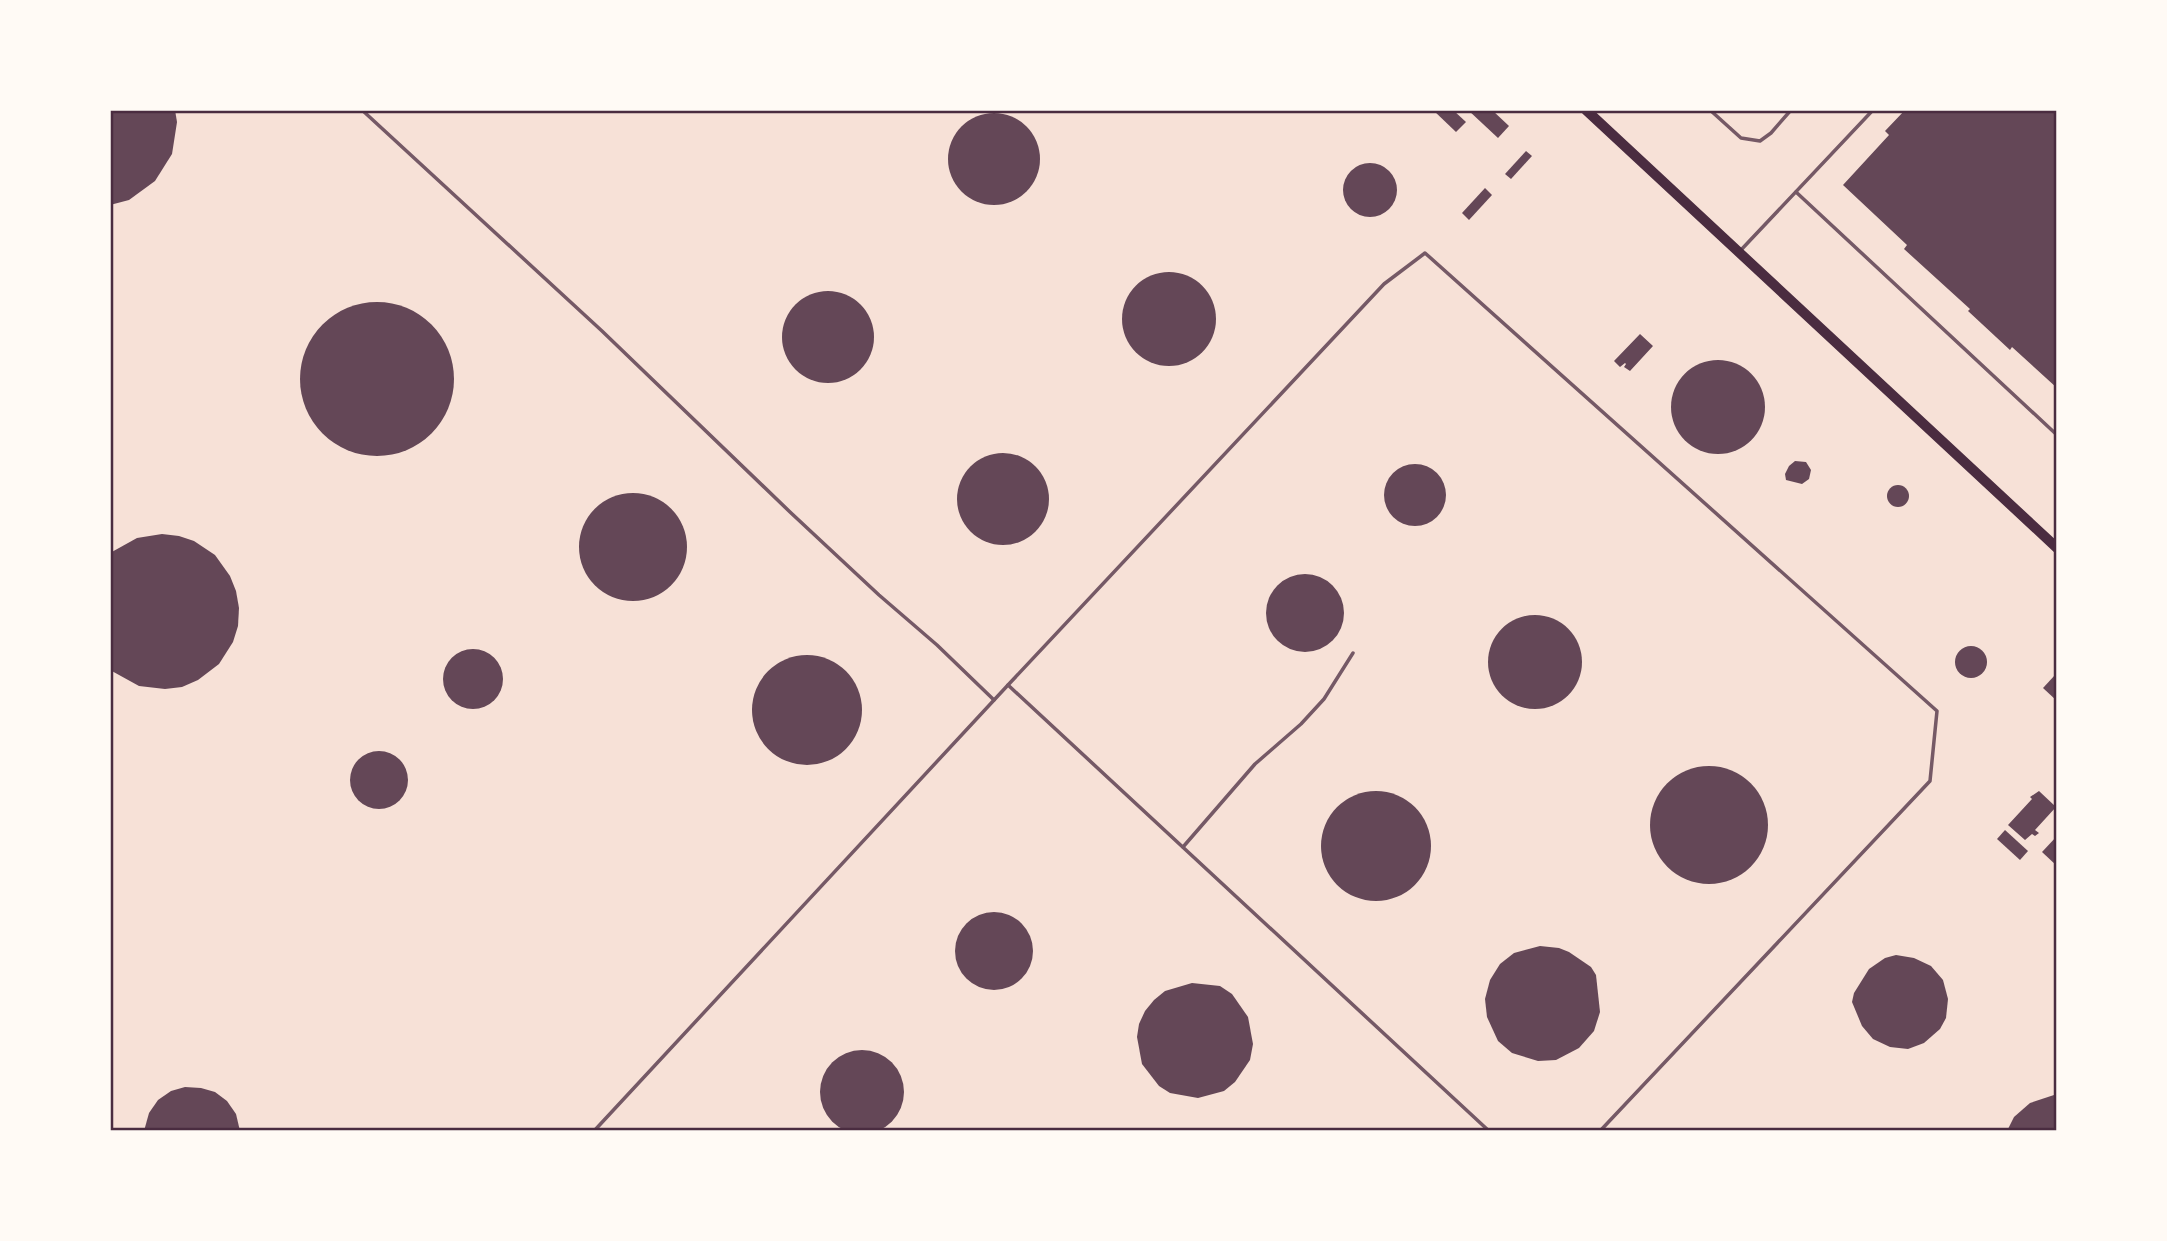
<svg xmlns="http://www.w3.org/2000/svg" width="2167" height="1241" font-family="'Public Sans',sans-serif">
<style>
.building{fill:#644757}
.lines{fill:none;stroke-linecap:round;stroke-linejoin:round}
.service{stroke:#755966;stroke-width:3.5}
.secondary{stroke:#4a2c40;stroke-width:10}
.neatline{fill:none;stroke:#4a2c40;stroke-width:2.5}
</style>
<rect width="100%" height="100%" fill="#f7e1d7"/>
<g class="building">
<polygon points="110,110 175,110 177,122 172,154 155,181 129,200 110,205"/>
<polygon points="1433,110 1453,110 1466,122 1456,132"/>
<polygon points="1468,110 1492,110 1509,126 1498,138"/>
<polygon points="1905,110 2057,110 2057,388 2012,347 2010,350 1968,311 1970,309 1904,249 1907,245 1843,185 1889,135 1885,131"/>
<circle cx="994" cy="159" r="46"/>
<polygon points="1526,151 1532,156 1511,179 1505,174"/>
<circle cx="1370" cy="190" r="27"/>
<polygon points="1485,188 1492,195 1469,220 1462,213"/>
<circle cx="1169" cy="319" r="47"/>
<circle cx="828" cy="337" r="46"/>
<circle cx="377" cy="379" r="77"/>
<polygon points="1640,334 1653,346 1630,371 1624,367 1626,364 1625,363 1620,367 1614,361"/>
<circle cx="1718" cy="407" r="47"/>
<circle cx="1003" cy="499" r="46"/>
<polygon points="1795,461 1806,462 1811,470 1809,479 1802,484 1786,480 1785,474 1789,466"/>
<circle cx="1415" cy="495" r="31"/>
<circle cx="1898" cy="496" r="11"/>
<circle cx="633" cy="547" r="54"/>
<polygon points="162,534 179,536 194,541 215,555 230,576 236,591 239,608 238,626 233,642 219,664 198,680 182,687 165,689 139,686 110,670 110,553 137,538"/>
<circle cx="1305" cy="613" r="39"/>
<circle cx="1535" cy="662" r="47"/>
<circle cx="1971" cy="662" r="16"/>
<circle cx="473" cy="679" r="30"/>
<circle cx="807" cy="710" r="55"/>
<polygon points="2055,675 2057,677 2057,701 2043,688"/>
<circle cx="379" cy="780" r="29"/>
<circle cx="1709" cy="825" r="59"/>
<circle cx="1376" cy="846" r="55"/>
<polygon points="2039,791 2056,807 2035,830 2039,833 2035,836 2032,834 2025,840 2008,825 2032,799 2030,797"/>
<polygon points="2005,830 2028,851 2020,860 1997,839"/>
<polygon points="2057,836 2057,866 2042,852"/>
<circle cx="994" cy="951" r="39"/>
<polygon points="1540,946 1559,948 1569,952 1591,967 1596,975 1600,1012 1594,1031 1579,1048 1556,1060 1538,1061 1512,1053 1498,1041 1487,1017 1485,999 1490,980 1500,964 1514,953"/>
<polygon points="1896,955 1914,958 1931,966 1943,980 1948,999 1946,1018 1940,1029 1924,1043 1908,1049 1890,1047 1873,1039 1862,1026 1852,1002 1854,993 1869,969 1885,958"/>
<polygon points="1192,983 1220,986 1232,994 1248,1017 1253,1044 1250,1060 1235,1082 1224,1091 1198,1098 1170,1093 1159,1086 1142,1064 1137,1037 1139,1024 1145,1011 1154,1000 1165,991"/>
<circle cx="862" cy="1092" r="42"/>
<polygon points="185,1087 201,1088 215,1092 227,1101 236,1114 240,1131 144,1131 149,1113 158,1100 171,1091"/>
<polygon points="2057,1094 2057,1131 2007,1131 2014,1117 2030,1103"/>
</g>
<g class="lines">
<g class="service">
<polyline points="362,110 602,331 790,512 879,595 937,645 994,700"/>
<polyline points="1710,110 1741,138 1760,141 1771,133 1791,110"/>
<polyline points="1796,192 2057,435"/>
<polyline points="1740,251 1873,110"/>
<polyline points="1008,685 1384,284 1425,253 1937,711 1930,781 1600,1131"/>
<polyline points="1183,847 1255,764 1301,724 1324,699 1353,653"/>
<polyline points="594,1131 1008,685 1489,1131"/>
</g>
<polyline class="secondary" points="1586,110 2057,548"/>
</g>
<rect width="2167" height="1241" fill="none" stroke="#fffaf5" stroke-width="224"/>
<rect x="112" y="112" width="1943" height="1017" class="neatline"/>
</svg>
